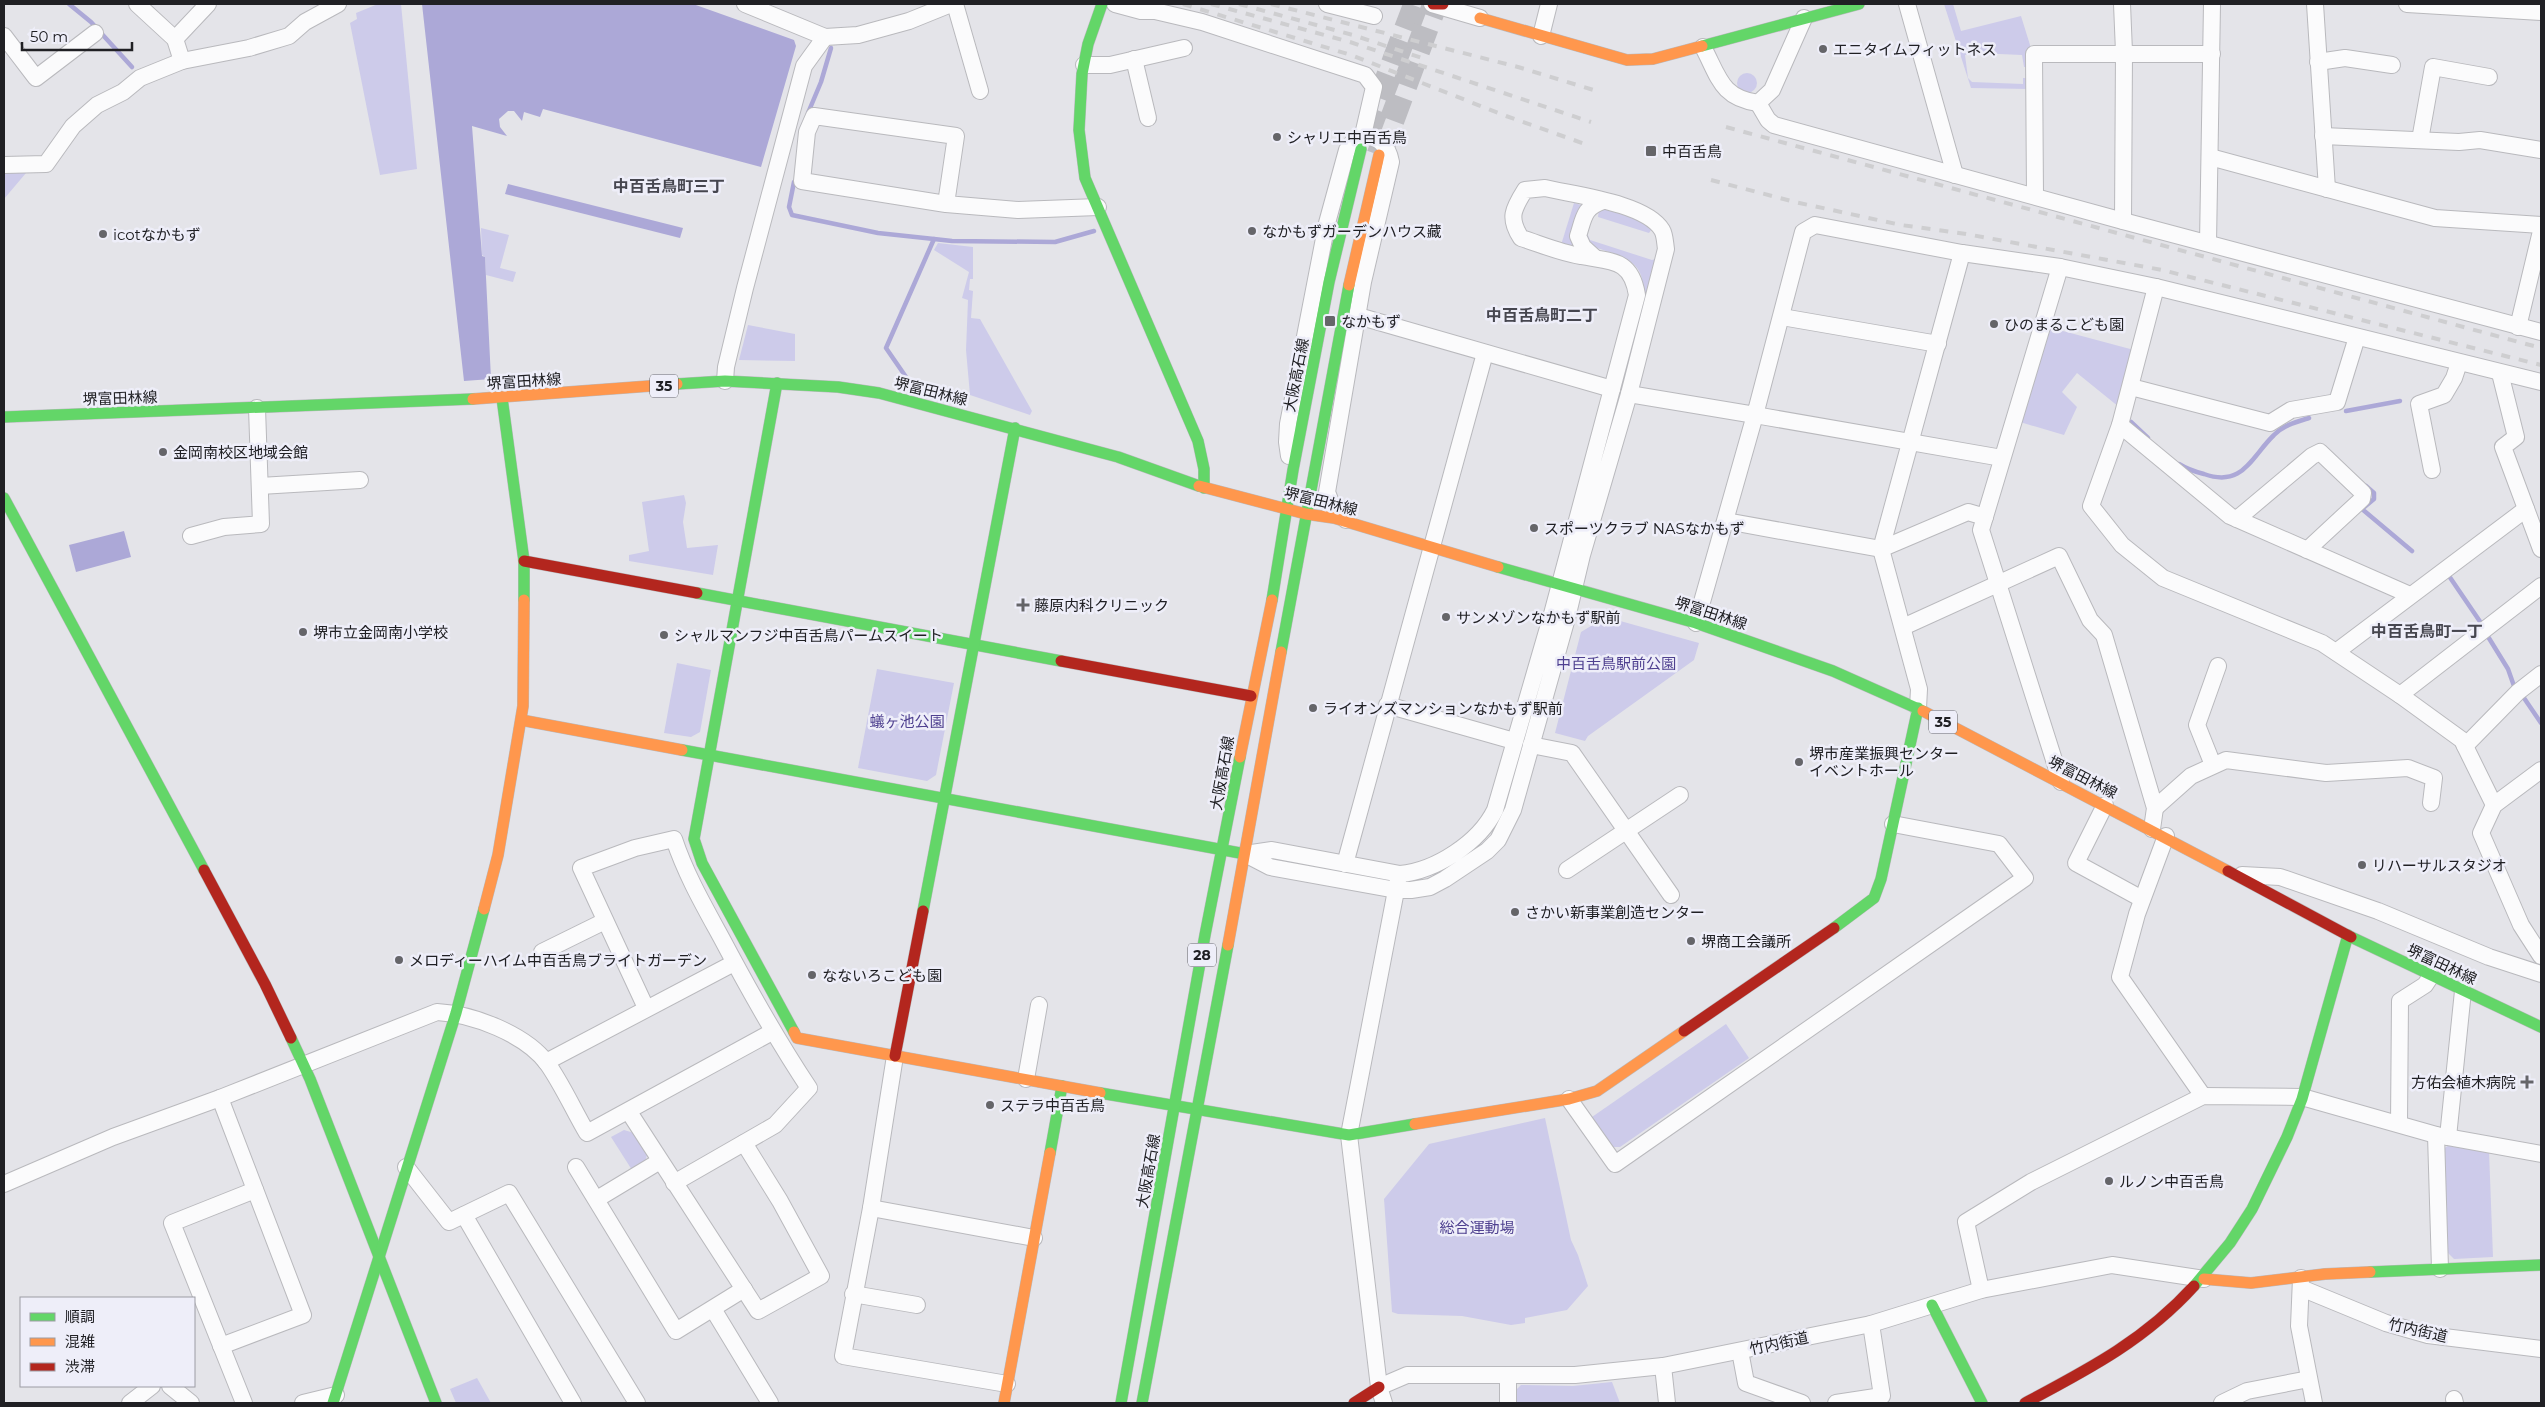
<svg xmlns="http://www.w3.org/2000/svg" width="2545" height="1407" font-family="Montserrat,'Noto Sans JP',sans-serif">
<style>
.green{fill:#cdcbea}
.water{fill:#aca8d7}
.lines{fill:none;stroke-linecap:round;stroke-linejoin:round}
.stream{stroke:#aca8d7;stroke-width:4.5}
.primary-tunnel{stroke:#bdbdc2;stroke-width:25;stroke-dasharray:25 12;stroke-linecap:butt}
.street-casing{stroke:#b9b9bd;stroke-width:18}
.fast-casing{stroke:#b9b9bd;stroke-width:12}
.slow-casing{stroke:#b9b9bd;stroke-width:12}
.jam-casing{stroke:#b9b9bd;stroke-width:12}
.street{stroke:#fbfbfc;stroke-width:16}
.fast{stroke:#63d668;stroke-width:11}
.slow{stroke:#ff974d;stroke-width:11}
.jam{stroke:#b3261e;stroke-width:11}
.rail{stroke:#ceced0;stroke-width:4;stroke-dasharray:9 9;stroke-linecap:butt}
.poi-dot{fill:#656569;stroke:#eeeef9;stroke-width:2}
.labels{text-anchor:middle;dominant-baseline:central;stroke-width:5;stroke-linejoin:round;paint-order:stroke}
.shield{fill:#eeeef9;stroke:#5e5e64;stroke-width:1}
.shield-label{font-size:14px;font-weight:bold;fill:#202024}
.poi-label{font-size:15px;fill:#202024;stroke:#eeeef9;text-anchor:start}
.street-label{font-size:15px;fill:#202024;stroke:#eeeef9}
.park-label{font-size:15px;fill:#4f4190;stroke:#eeeef9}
.neighbourhood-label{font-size:16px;font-weight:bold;fill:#46464f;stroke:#eeeef9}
</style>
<rect width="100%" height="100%" fill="#e4e4e9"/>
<g class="green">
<polygon points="378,4 401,4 417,169 380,175 350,23 357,19 356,13"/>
<polygon points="1944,4 1953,4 1961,31 2021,16 2030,45 2030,67 2024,67 2022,55 1976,53 1965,55 1968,78 1972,82 2023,84 2023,78 2029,78 2029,89 1971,88"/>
<circle cx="1747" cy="83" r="10"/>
<polygon points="4,172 26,173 4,199"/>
<polygon points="1574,203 1584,206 1579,248 1561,245"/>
<polygon points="1603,207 1641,221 1651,230 1649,233 1598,217 1599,209"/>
<polygon points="481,228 509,235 500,268 516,272 513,282 486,275 485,257 482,255"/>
<path d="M1586 231 1590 240 1652 260 1658 258 1642 323 1638 321C1651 264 1639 261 1587 245L1584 240Z"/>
<polygon points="938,243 973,247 973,279 970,279 969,290 973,291 971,318 980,319 1032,411 1030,415 970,395 966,350 968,300 962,298 969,272 934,250"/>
<polygon points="748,325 795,334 795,361 739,360"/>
<polygon points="2048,327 2134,350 2119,407 2077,373 2062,392 2077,407 2064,435 2020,422"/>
<polygon points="684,495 686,503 683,522 687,548 718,545 713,575 629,561 629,555 649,551 642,502"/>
<polygon points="1606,617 1699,643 1694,660 1588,736 1585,741 1555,733 1581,632"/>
<polygon points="677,663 711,670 700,732 691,737 664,733"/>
<polygon points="877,669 954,683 936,775 927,781 858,768"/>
<polygon points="1726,1024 1749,1058 1620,1147 1613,1147 1592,1117"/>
<polygon points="1545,1118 1571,1240 1578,1255 1588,1286 1567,1310 1525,1318 1525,1323 1511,1325 1462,1316 1398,1314 1392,1312 1384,1199 1429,1144"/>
<polygon points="624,1130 634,1133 647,1155 645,1162 632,1170 611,1137"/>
<polygon points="2451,1144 2489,1151 2493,1257 2454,1259 2447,1252 2443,1149"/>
<polygon points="477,1378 491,1403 456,1403 450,1389"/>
<polygon points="1612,1382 1620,1403 1515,1403 1515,1391 1521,1385 1573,1386"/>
</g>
<g class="water">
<polygon points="422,4 693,4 794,40 796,46 761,167 543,109 540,117 524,112 522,121 514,111 508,111 499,119 500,127 507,136 472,126 482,256 485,257 491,379 464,381"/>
<polygon points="508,184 683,228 680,238 505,194"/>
<polygon points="124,531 131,557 76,572 69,545"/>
</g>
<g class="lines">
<g class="stream">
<polyline points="69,4 91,22 132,67"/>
<polyline points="808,113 821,82 831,48"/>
<polyline points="794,182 789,207 792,215 878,233 934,239 886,348 906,377"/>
<polyline points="934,239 952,241 1055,242 1094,231"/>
<polyline points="2346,411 2400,401"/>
<polyline points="2131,422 2148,438"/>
<path d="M2179 464C2187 469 2196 472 2204 474 2243 488 2251 457 2274 435 2284 425 2296 422 2309 418"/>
<polyline points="2366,486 2374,493 2374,499 2362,509 2412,551"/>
<polyline points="2449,576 2481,623"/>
<polyline points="2487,635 2508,669 2514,686"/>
<polyline points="2524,698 2541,723"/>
</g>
<g class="primary-tunnel">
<polyline points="1367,133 1416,4"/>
<polyline points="1379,155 1435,4"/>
</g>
<g class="street-casing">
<g id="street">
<polyline points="137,4 175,39 182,61 249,48 289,36 305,22 338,4"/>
<polyline points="745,4 825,37 858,35 909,21 951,4"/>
<polyline points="955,4 980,91"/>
<polyline points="1115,4 1141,11 1155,11 1202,22 1365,75 1374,87 1363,135"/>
<polyline points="1327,4 1374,16"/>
<polyline points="1432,4 1480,18"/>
<polyline points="1907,4 1955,175"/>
<polyline points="2122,4 2124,52 2123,221"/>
<polyline points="2315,4 2327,189"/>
<polyline points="2407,4 2541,12"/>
<polyline points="4,36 36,78 95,33"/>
<polyline points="1541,36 1549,4"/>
<polyline points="175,39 208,4"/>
<path d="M1703 47C1719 77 1721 98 1758 103L1772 90 1804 18"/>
<polyline points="1134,59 1148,118"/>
<polyline points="2318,62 2345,58 2392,65"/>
<polyline points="1084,65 1110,65 1184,48"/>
<polyline points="1758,103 1768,120 1774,125 2123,221 2541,332"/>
<polyline points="2323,136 2459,142 2480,140 2541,150"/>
<polyline points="2420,140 2433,67 2489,77"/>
<polyline points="2210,157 2435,218 2541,225"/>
<polyline points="4,165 46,164 73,126 97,105 123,92 140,78 182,61"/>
<path d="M1545 188C1574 195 1646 203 1662 230 1665 235 1665 243 1666 249L1629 394 1582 555 1567 618 1513 810 1498 840 1487 851 1445 879 1430 887 1411 890H1396L1270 867 1245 854 1272 850 1400 874C1435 871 1479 843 1495 810L1552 614 1637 295C1631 258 1611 262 1581 256 1561 253 1540 244 1521 238 1508 218 1513 209 1525 190Z"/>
<polyline points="2035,196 2034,54 2212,54"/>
<polyline points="946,204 956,136 814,116 807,132 802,181 946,204 1018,210 1098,207"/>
<polyline points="2208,243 2212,4"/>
<path d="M1594 257 1583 247 1578 236C1584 218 1583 208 1603 201"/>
<polyline points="2060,267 1981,530 2061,782"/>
<polyline points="2156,287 2120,425 2091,506 2122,545 2163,578 2322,643 2400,695 2462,740 2494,805"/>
<polyline points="1358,316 1612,389"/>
<polyline points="1782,317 1938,344"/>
<polyline points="2518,327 2541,231"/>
<polyline points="2500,373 2516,437 2503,447 2541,549"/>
<polyline points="725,381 726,367 745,288 804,66 825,37"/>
<polyline points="2131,387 2270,423 2291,410 2337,402 2357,337"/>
<polyline points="1629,394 1755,415 1803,232 1815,225 1962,253 2060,267 2156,287 2541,382"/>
<polyline points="2120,425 2230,516 2410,595"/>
<path d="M1289 456 1287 442 1288 424 1327 223 1347 150 1355 139 1360 135C1378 135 1388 145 1391 162L1363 282 1327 492 1332 505 1346 520"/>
<polyline points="2432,470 2419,404 2444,395 2454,378 2459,363"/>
<polyline points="260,486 360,480"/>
<polyline points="2237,519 2312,456 2320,452 2363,493 2362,499 2307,550"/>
<polyline points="1726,521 1881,549 1968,512 1985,517"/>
<polyline points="191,536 224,527 261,524 257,408"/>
<polyline points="1696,623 1755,415 2002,458"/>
<polyline points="1903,627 2059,556 2090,620 2104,635 2155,808 2152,829"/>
<polyline points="2336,652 2526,509"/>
<polyline points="2400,695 2541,586"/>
<polyline points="1387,705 1514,741"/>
<polyline points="1918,708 1919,689 1881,549 1962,253"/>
<polyline points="1531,745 1572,753 1671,895"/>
<polyline points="2465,746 2518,692 2541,674"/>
<polyline points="2213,765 2197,725 2218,666"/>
<polyline points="2541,770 2494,805 2481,833 2521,925 2541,956"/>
<polyline points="2105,805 2076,863 2142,899"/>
<polyline points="2155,808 2191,776 2226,760 2326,773 2408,768 2434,778 2431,803"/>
<polyline points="2166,836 2137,914 2120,977 2203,1096"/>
<polyline points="1345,864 1485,353"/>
<polyline points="1567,870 1680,795"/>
<polyline points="2242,875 2280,877 2378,911 2489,957 2541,974"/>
<polyline points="542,952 605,921"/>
<path d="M646 1008 581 868 635 848 674 839C686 875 704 906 722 939 749 990 777 1040 809 1088L775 1125 674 1183"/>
<polyline points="895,1056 871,1208 843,1356 1007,1384"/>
<polyline points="546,1062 734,963"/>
<polyline points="1026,1079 1039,1005"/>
<polyline points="220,1098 303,1315 221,1346"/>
<polyline points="1569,1099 1615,1164 2025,878 1999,844 1893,824"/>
<polyline points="629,1112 758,1311 821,1276 780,1201 744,1143"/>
<polyline points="2399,1124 2400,1001 2425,985 2431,976"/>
<polyline points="2436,1135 2440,1269"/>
<polyline points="2448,1137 2463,991"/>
<polyline points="406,1167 449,1222 509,1193 637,1403"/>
<polyline points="576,1167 676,1331 744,1289"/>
<path d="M4 1184 113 1137 220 1098 437 1012C473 1014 525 1034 547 1063 562 1084 574 1111 587 1133L772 1032"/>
<polyline points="597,1199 660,1161"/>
<polyline points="871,1208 1034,1238"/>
<polyline points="464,1215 573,1403"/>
<polyline points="2301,1278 2299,1326 2314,1403"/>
<polyline points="2301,1288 2386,1323 2428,1335 2541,1349"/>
<polyline points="1981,1290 1966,1222 2031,1182 2203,1096 2302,1097 2436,1135 2541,1154"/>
<polyline points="853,1294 917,1305"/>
<polyline points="713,1309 770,1403"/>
<polyline points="1740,1351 1746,1383 1802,1403"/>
<polyline points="1663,1366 1667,1403"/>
<polyline points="170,1386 191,1403"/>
<polyline points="1379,1387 1407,1375 1575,1375 1663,1366 1871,1324 1981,1290 2112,1265 2204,1279"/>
<polyline points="2454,1399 2455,1403"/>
<polyline points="130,1403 152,1386"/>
<polyline points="244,1403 172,1223 255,1190"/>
<polyline points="303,1403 336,1395"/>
<polyline points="1384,1403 1379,1387 1349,1135 1398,880"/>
<polyline points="1508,1403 1508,1375"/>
<polyline points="1836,1403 1882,1396 1871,1324"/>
<polyline points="2222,1403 2247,1391 2309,1379"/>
</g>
</g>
<g class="fast-casing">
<g id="fast">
<polyline points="1102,4 1088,44 1082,74 1079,130 1085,178 1198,441 1204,469 1204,488"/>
<polyline points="1702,46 1859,4"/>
<polyline points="777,383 694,839 702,863 794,1032"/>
<polyline points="677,384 725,381 838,387 879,393 1118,457 1199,486"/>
<polyline points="502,398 524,561 524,600"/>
<polyline points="4,417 473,399"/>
<polyline points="4,498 204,870"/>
<polyline points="1498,567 1696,623 1833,671 1923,711"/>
<polyline points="697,593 1061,661"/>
<polyline points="1272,600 1293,470 1329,282 1361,149"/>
<polyline points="1281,652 1349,285"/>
<polyline points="682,750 1240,853"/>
<polyline points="923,911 1015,428"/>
<polyline points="1834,928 1874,898 1881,879 1918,708"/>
<polyline points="2351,937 2541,1027"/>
<polyline points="291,1038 310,1079 436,1403"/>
<polyline points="1100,1093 1349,1135 1415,1124"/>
<polyline points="1050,1153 1062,1086"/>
<polyline points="2370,1272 2541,1265"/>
<polyline points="2194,1286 2230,1243 2252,1209 2287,1137 2302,1099 2348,935"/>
<polyline points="1932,1305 1982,1403"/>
<polyline points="333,1403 456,1013 484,909"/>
<polyline points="1121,1403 1205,935 1240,757"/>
<polyline points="1142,1403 1228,945"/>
</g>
</g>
<g class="slow-casing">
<g id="slow">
<polyline points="1480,18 1627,60 1653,59 1702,46"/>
<polyline points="1349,285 1379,155"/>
<polyline points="473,399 677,384"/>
<polyline points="1199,486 1306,514 1334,518 1498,567"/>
<polyline points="1923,711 2228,871"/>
<polyline points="521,720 682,750"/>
<polyline points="1240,757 1272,600"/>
<polyline points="484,909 498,855 523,706 524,600"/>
<polyline points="1228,945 1281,652"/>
<polyline points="794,1032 797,1038 1100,1093"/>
<polyline points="1415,1124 1569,1099 1597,1091 1684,1031"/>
<polyline points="2204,1279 2251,1283 2325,1274 2370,1272"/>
<polyline points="1004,1403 1050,1153"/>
</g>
</g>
<g class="jam-casing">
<g id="jam">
<polyline points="1433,4 1443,4"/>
<polyline points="524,561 697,593"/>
<polyline points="1061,661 1251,696"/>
<polyline points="204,870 265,984 291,1038"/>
<polyline points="2228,871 2351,937"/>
<polyline points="1684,1031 1834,928"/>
<polyline points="895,1056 923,911"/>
<polyline points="1354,1403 1379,1387"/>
<path d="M2025 1403C2089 1369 2145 1340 2194 1286"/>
</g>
</g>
<use href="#street" class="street"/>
<use href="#fast" class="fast"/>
<use href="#slow" class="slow"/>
<use href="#jam" class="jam"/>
<g class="rail">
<polyline points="1183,4 1351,55 1506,116 1585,144"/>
<polyline points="1211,4 1350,42 1591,122"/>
<polyline points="1239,4 1353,35 1428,60"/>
<polyline points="1271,4 1518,67 1600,92"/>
<polyline points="1726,127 2541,348"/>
<polyline points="1711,180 1795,202 1901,225 1966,234 2162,270 2541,365"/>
</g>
</g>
<g class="poi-dot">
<circle cx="1823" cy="49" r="5"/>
<circle cx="1277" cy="137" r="5"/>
<rect x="1645" y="145" width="12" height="12" rx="2.5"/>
<circle cx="1252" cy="231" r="5"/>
<circle cx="103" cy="234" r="5"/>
<rect x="1324" y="315" width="12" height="12" rx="2.5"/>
<circle cx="1994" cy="324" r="5"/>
<circle cx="163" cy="452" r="5"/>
<circle cx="1534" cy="528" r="5"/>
<path d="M1020.5 597.5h5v5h5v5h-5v5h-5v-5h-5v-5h5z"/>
<circle cx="1446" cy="617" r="5"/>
<circle cx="303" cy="632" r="5"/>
<circle cx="664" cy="635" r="5"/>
<circle cx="1313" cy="708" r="5"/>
<circle cx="1799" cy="762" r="5"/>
<circle cx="2362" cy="865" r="5"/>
<circle cx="1515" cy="912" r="5"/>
<circle cx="1691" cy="941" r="5"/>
<circle cx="399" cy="960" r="5"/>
<circle cx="812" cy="975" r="5"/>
<path d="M2524.5 1074.5h5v5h5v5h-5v5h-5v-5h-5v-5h5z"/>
<circle cx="990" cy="1105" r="5"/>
<circle cx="2109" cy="1181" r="5"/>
</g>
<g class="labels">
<g class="shield">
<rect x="650" y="374.5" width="28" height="23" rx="4"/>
<rect x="1929" y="710.5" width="28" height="23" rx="4"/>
<rect x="1188" y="943.5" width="28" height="23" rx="4"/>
</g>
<g class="shield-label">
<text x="664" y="386">35</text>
<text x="1943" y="722">35</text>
<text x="1202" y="955">28</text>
</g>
<g class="poi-label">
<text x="1833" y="49">エニタイムフィットネス</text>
<text x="1287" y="137">シャリエ中百舌鳥</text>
<text x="1662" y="151">中百舌鳥</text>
<text x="1262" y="231">なかもずガーデンハウス藏</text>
<text x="113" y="234">icotなかもず</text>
<text x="1341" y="321">なかもず</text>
<text x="2004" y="324">ひのまるこども園</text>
<text x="173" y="452">金岡南校区地域会館</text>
<text x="1544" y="528">スポーツクラブ NASなかもず</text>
<text x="1034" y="605">藤原内科クリニック</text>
<text x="1456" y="617">サンメゾンなかもず駅前</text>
<text x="313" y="632">堺市立金岡南小学校</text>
<text x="674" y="635">シャルマンフジ中百舌鳥パームスイート</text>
<text x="1323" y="708">ライオンズマンションなかもず駅前</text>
<text x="1809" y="753">堺市産業振興センター<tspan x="1809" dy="17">イベントホール</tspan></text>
<text x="2372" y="865">リハーサルスタジオ</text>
<text x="1525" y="912">さかい新事業創造センター</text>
<text x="1701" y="941">堺商工会議所</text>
<text x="409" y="960">メロディーハイム中百舌鳥ブライトガーデン</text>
<text x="822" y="975">なないろこども園</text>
<text x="2516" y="1082" text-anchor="end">方佑会植木病院</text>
<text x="1000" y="1105">ステラ中百舌鳥</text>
<text x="2119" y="1181">ルノン中百舌鳥</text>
</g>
<g class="street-label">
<text transform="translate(1296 375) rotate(-79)">大阪高石線</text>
<text transform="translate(524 381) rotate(-4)">堺富田林線</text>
<text transform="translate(931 391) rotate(14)">堺富田林線</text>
<text transform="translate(120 398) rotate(-2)">堺富田林線</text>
<text transform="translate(1321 501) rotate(14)">堺富田林線</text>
<text transform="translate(1711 613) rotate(18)">堺富田林線</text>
<text transform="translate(1222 773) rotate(-80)">大阪高石線</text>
<text transform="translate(2083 777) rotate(27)">堺富田林線</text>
<text transform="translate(2442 964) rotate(25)">堺富田林線</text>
<text transform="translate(1148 1171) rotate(-80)">大阪高石線</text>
<text transform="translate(2418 1330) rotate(13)">竹内街道</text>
<text transform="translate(1779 1343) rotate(-12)">竹内街道</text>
</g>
<g class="park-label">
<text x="1616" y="663">中百舌鳥駅前公園</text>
<text x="907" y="721">蟻ヶ池公園</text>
<text x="1477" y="1227">総合運動場</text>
</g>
<g class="neighbourhood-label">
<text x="669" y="186">中百舌鳥町三丁</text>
<text x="1542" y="315">中百舌鳥町二丁</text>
<text x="2427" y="631">中百舌鳥町一丁</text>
</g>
</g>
<rect width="2545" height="1407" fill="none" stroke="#202024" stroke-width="10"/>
<rect x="20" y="1297" width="175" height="90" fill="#eeeef9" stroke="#9c9ca4"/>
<rect x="30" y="1313" width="25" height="8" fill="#63d668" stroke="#9c9ca4"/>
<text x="65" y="1322" font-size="15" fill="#202024">順調</text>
<rect x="30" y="1338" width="25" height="8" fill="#ff974d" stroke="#9c9ca4"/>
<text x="65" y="1347" font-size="15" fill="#202024">混雑</text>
<rect x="30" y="1363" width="25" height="8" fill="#b3261e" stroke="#9c9ca4"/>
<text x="65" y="1372" font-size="15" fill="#202024">渋滞</text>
<path d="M22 42v8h110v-8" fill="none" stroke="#202024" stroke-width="2.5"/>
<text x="30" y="42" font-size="15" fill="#202024" stroke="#eeeef9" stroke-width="4" paint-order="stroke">50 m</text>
</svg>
